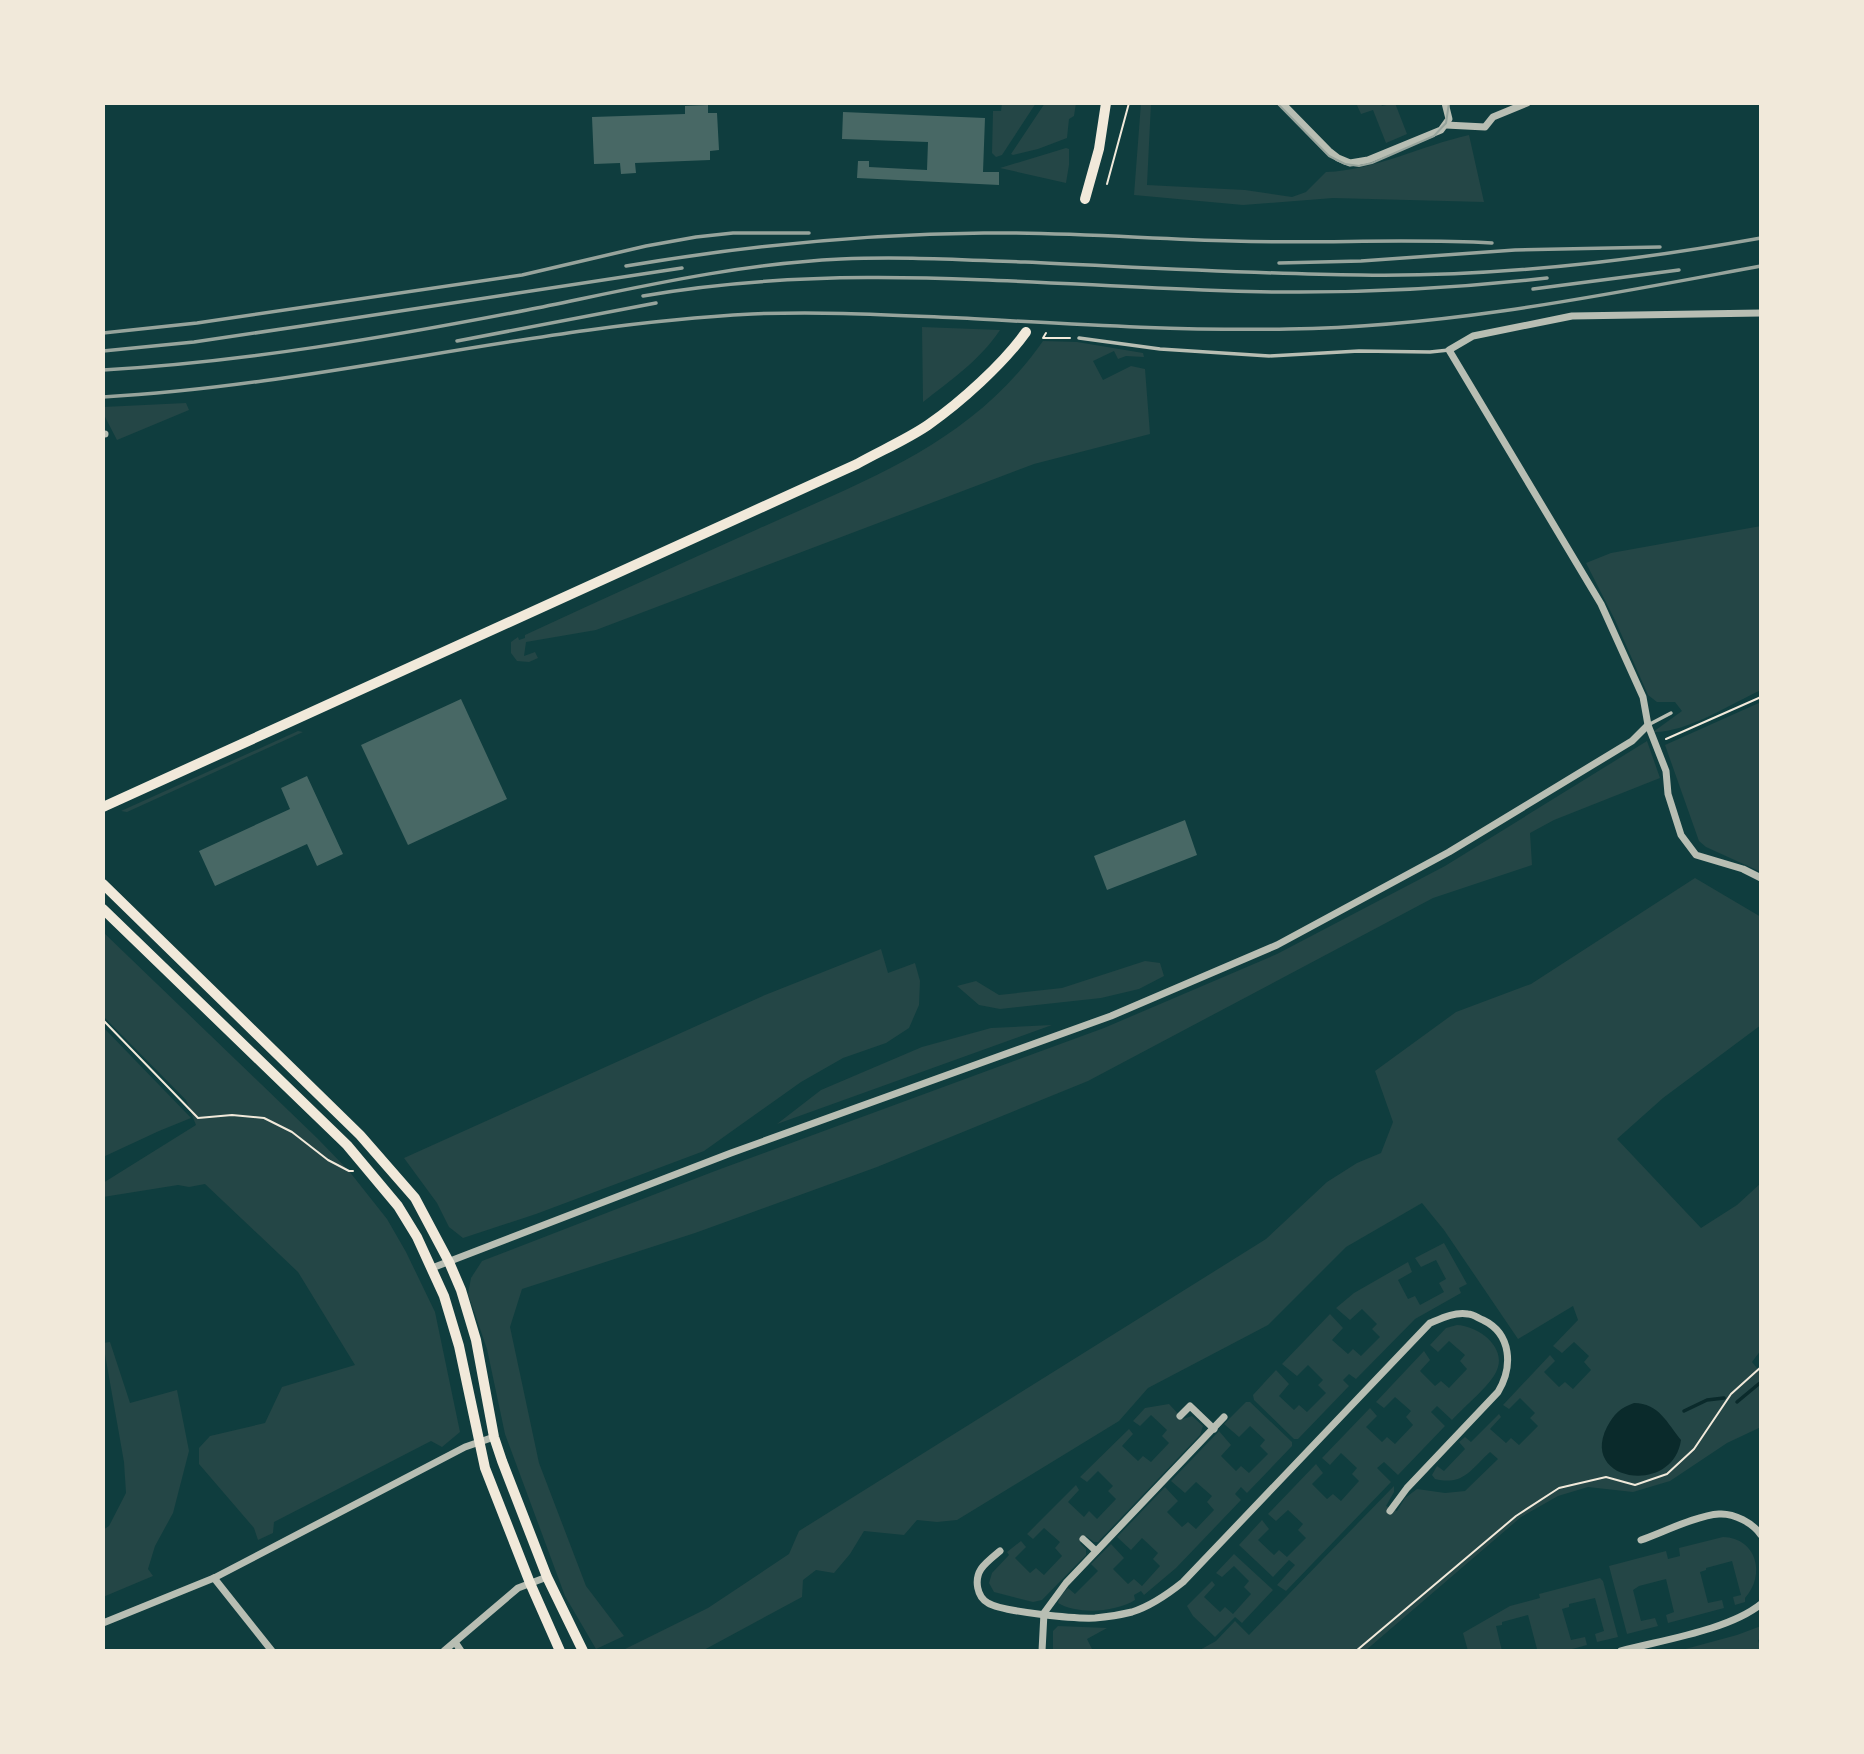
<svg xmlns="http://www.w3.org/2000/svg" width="1864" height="1754" font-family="Manrope,sans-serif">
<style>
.green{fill:#244646}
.water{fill:#0a2a2b}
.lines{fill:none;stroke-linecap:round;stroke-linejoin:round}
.stream{stroke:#0a2a2b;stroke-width:3.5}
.building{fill:#486865}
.path{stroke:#f1e9da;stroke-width:2}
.service{stroke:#b8beb3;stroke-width:3.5}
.minor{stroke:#b8beb3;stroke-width:7}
.secondary{stroke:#f1e9da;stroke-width:10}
.primary{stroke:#f1e9da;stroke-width:10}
.tram{stroke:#97a49c;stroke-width:2}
.rail{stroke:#97a49c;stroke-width:3.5}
</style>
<rect width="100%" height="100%" fill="#0f3d3e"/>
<g class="green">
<polygon points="1002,103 1036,103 1002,155 996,157 992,153 993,111 1001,111"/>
<polygon points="1045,103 1076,103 1074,116 1069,119 1067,138 1038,149 1013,155 1011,154"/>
<path d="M1141 103H1151L1147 185 1245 190 1292 197 1306 192 1326 172C1376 170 1420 146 1469 135L1484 202 1333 198 1243 205 1134 195Z"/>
<polygon points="1356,103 1380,103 1382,106 1395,103 1407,134 1386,143 1373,110 1361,114"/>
<polygon points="1066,148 1069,149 1069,165 1066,183 1000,168"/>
<path d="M922 327 1000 330C980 360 951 380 923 402Z"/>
<path d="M1043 341 1077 342 1143 353 1144 357 1126 356 1118 359 1114 351 1093 361 1103 380 1131 366 1145 369 1150 434 1034 464 596 630 526 642 524 656 535 652 538 658 529 662 517 661 511 653V642L518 637 519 640 525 638V635C602 599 680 564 758 529 868 479 971 444 1043 341Z"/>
<polygon points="186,403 189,410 117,440 105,417 103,418 103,407"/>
<path d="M1761 526V690C1731 704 1686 733 1653 732L1682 711 1675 702H1657L1648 695 1615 620 1586 563 1611 553Z"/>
<polygon points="1761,702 1761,872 1706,847 1699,841 1665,745"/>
<polygon points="298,731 303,732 127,812 121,811"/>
<polygon points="1647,741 1660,778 1554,820 1530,833 1532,865 1433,898 1088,1081 877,1167 695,1233 522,1289 510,1327 539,1463 586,1586 624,1636 596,1649 565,1596 505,1434 487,1349 468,1294 471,1278 482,1261 715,1171 1104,1028 1277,954 1445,866"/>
<path d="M1695 878 1761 917V1025L1663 1098 1617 1139 1701 1228 1737 1205 1761 1183V1350L1752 1362 1761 1373V1427L1727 1443 1670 1481 1633 1492 1588 1487 1558 1496 1521 1517 1365 1651H1198L1216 1641 1235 1621 1249 1635 1394 1486V1492L1386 1506 1397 1511 1405 1498 1417 1489 1445 1493 1465 1491 1498 1459 1490 1452C1471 1469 1464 1486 1435 1479L1432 1475 1437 1466 1444 1471 1465 1449 1459 1442 1465 1437 1471 1442 1499 1414 1501 1417 1490 1429 1506 1443 1511 1438 1519 1445 1538 1426 1530 1418 1535 1413 1520 1398 1509 1409 1503 1405 1550 1355 1555 1361 1544 1372 1559 1387 1565 1382 1573 1389 1591 1370 1584 1362 1589 1356 1574 1342 1562 1353 1553 1346 1578 1320 1573 1306 1518 1339 1444 1230 1422 1203 1346 1247 1268 1325 1148 1388 1119 1421 957 1520 937 1522 917 1520 904 1535 864 1531 850 1554 834 1573 816 1570 803 1580 802 1597 702 1651H621L708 1608 789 1554 799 1531 1266 1239 1327 1182 1357 1163 1381 1153 1393 1122 1375 1071 1456 1012 1531 984Z"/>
<polygon points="103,932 317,1138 349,1171 387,1219 406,1252 435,1312 460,1432 442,1447 431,1441 274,1522 273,1533 258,1540 254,1528 199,1464 199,1448 210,1436 265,1423 282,1387 355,1365 298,1272 205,1184 189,1187 178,1185 103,1197 103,1183 196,1125 186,1100 103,1016"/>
<polygon points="881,949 888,973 915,963 920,981 919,1005 909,1028 886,1043 843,1058 801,1082 704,1151 536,1214 463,1238 449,1227 437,1203 404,1158 765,995"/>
<polygon points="1145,961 1160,963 1164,976 1139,989 1101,998 1000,1009 979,1005 957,986 976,981 999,995 1062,988"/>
<polygon points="1052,1025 777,1124 821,1090 922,1047 991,1028"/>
<polygon points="103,1027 191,1118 159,1131 103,1157"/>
<polygon points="1444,1243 1467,1284 1459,1288 1461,1293 1415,1319 1356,1379 1349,1374 1343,1380 1349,1386 1298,1439 1294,1439 1254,1400 1253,1395 1276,1370 1289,1384 1279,1396 1294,1410 1299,1405 1307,1412 1326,1393 1318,1385 1323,1380 1308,1365 1297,1376 1282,1364 1330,1314 1343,1328 1332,1340 1348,1354 1353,1349 1361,1356 1380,1337 1372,1329 1377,1324 1362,1309 1350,1320 1336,1308 1354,1293 1408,1262 1412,1272 1398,1280 1408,1299 1415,1296 1420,1305 1444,1292 1439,1283 1446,1279 1436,1260 1421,1267 1415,1258"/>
<path d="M1457 1325C1479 1326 1510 1349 1495 1374 1487 1388 1463 1408 1452 1420L1437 1406 1431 1412 1445 1426 1398 1475 1384 1462 1377 1468 1391 1482 1286 1591 1277 1585 1295 1565 1289 1560 1273 1577 1239 1545 1262 1520 1269 1529 1258 1540 1274 1555 1279 1550 1287 1557 1306 1538 1298 1530 1303 1524 1288 1510 1276 1521 1268 1514 1316 1464 1323 1473 1312 1484 1327 1499 1333 1494 1341 1501 1359 1481 1352 1474 1357 1468 1341 1453 1330 1465 1322 1458 1370 1408 1377 1416 1366 1427 1382 1442 1387 1437 1395 1444 1413 1425 1406 1417 1411 1411 1395 1397 1384 1408 1376 1402 1424 1351 1430 1360 1420 1371 1435 1386 1441 1381 1449 1388 1467 1369 1460 1361 1465 1355 1449 1341 1438 1352 1430 1345 1446 1328Z"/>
<polygon points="110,1342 130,1403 177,1390 189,1451 173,1513 155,1546 148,1569 153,1576 103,1597 103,1530 109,1526 126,1493 124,1462 103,1343"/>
<path d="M1246 1402H1250L1292 1442V1446L1247 1493 1241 1487 1235 1494 1241 1500 1176 1568 1144 1595 1141 1591 1134 1595 1135 1600C1116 1612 1078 1615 1058 1603L1060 1596 1068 1588 1075 1594 1098 1571 1091 1564 1111 1544 1124 1558 1113 1569 1128 1584 1134 1579 1142 1586 1160 1566 1153 1559 1158 1553 1142 1538 1131 1550 1117 1537 1165 1487 1178 1501 1167 1512 1182 1527 1188 1522 1196 1529 1214 1510 1207 1502 1212 1496 1196 1482 1185 1493 1171 1481 1219 1431 1231 1445 1221 1456 1236 1471 1241 1466 1249 1473 1268 1454 1260 1446 1265 1440 1250 1426 1239 1437 1224 1424Z"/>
<polygon points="1169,1404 1183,1419 1192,1416 1203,1426 1200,1435 1098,1542 1094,1542 1086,1536 1080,1543 1086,1549 1086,1555 1042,1600 1033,1602 994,1592 989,1583 992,1573 1009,1555 1007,1552 1021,1541 1026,1547 1015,1558 1030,1573 1036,1568 1044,1575 1062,1556 1055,1548 1060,1542 1044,1528 1033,1539 1027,1534 1076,1485 1079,1490 1068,1502 1084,1517 1089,1511 1097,1519 1116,1499 1108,1491 1113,1486 1098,1471 1087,1482 1080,1477 1129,1429 1133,1434 1122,1446 1138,1461 1143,1456 1151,1462 1169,1443 1162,1436 1167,1430 1151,1415 1140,1426 1133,1421 1145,1408"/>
<path d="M1723 1537C1757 1538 1766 1575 1745 1598V1602L1735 1605 1733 1597 1741 1595 1732 1561 1706 1568V1570L1700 1572 1708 1603 1722 1600 1724 1608 1668 1623 1666 1615 1674 1612 1666 1579 1639 1586 1633 1590 1641 1621 1655 1618 1658 1626 1627 1634 1609 1566 1666 1551 1668 1559 1680 1556 1679 1548Z"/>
<polygon points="1234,1554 1273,1590 1242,1623 1235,1617 1215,1637 1193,1616 1187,1606 1212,1581 1215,1585 1204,1597 1220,1612 1225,1607 1233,1614 1251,1594 1244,1587 1249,1581 1234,1566 1222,1577 1216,1573"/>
<polygon points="1600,1578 1603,1581 1618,1637 1597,1642 1595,1634 1604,1631 1595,1598 1569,1604 1569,1607 1562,1609 1571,1640 1585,1637 1587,1645 1565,1651 1532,1651 1537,1649 1528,1615 1502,1622 1502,1625 1496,1626 1502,1651 1468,1651 1463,1633 1510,1606 1540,1598 1539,1594"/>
<polygon points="1058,1626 1107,1628 1087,1639 1092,1649 1090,1651 1053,1651 1053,1631"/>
<polygon points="1761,1626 1761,1639 1758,1640 1761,1651 1678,1651 1737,1635"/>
</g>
<path class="water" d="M1634 1403C1659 1403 1667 1423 1681 1440 1673 1496 1579 1482 1607 1427 1614 1414 1620 1408 1634 1403Z"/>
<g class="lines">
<g class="stream">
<polyline points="1737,1402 1761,1382"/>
<polyline points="1684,1411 1707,1400 1724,1398"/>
</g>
</g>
<g class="building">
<polygon points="708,105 708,113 717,113 719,150 710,151 710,160 635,163 636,173 621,174 620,163 594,164 592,117 685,114 685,106"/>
<polygon points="843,112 985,118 983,172 999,172 999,185 857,178 858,161 869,161 869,167 927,170 928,142 842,139"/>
<polygon points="461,699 507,799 408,845 361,745"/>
<polygon points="307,776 343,854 317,866 307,844 215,886 199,851 290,809 281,788"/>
<polygon points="1185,820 1197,855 1107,890 1094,856"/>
</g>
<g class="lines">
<g class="path">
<polyline points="1107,184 1129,103"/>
<polyline points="1046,333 1043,338 1070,338"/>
<polyline points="1666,739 1761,697"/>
<polyline points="103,1020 198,1118 232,1115 264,1118 292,1132 328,1160 349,1171 353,1171"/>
<polyline points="1356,1651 1516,1516 1559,1488 1606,1477 1635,1485 1667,1474 1694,1449 1731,1394 1761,1367"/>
</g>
<g class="service">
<polyline points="1079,338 1160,349 1269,356 1359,351 1430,352 1449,350"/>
<polyline points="1650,724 1671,713"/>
</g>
<g class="minor">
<polyline points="1282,103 1329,151 1338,158 1350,163 1368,160 1441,130 1449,119 1445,103"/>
<polyline points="1446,125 1485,127 1493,117 1527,103"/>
<polyline points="1761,313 1572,316 1473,336 1449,350 1601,604 1643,697 1648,725 1666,771 1668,794 1681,835 1696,855 1743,869 1761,878"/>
<polyline points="103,434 105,434"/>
<polyline points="432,1268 731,1153 1111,1016 1277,945 1449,852 1632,741 1648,725"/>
<polyline points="1180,1416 1190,1406 1214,1429"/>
<polyline points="1083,1539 1096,1551"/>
<path d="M1641 1540C1661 1533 1698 1515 1719 1514 1734 1513 1753 1523 1761 1535"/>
<path d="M1000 1551C994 1556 985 1563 981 1569 974 1580 977 1597 988 1603 1003 1612 1076 1619 1095 1618 1107 1617 1120 1615 1132 1612 1151 1606 1168 1594 1183 1582L1430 1323C1442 1318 1454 1312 1468 1314 1473 1314 1478 1318 1483 1320 1512 1334 1513 1367 1498 1392L1407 1488 1390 1511"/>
<polyline points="214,1578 272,1651"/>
<polyline points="103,1623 214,1578 465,1447 494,1437"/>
<polyline points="455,1642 461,1651"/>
<polyline points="444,1651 518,1588 547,1577"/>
<polyline points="1042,1651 1044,1613 1066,1583 1224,1417"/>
<path d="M1621 1651C1662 1640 1729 1630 1761 1604"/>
</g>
<g class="secondary">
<polyline points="1085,199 1099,149 1106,103"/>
<path d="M103 807 857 464C880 451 906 440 928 425 961 402 1003 364 1026 332"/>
</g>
<g class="primary">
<polyline points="103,884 360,1135 415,1198 449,1262 461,1290 476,1340 494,1437 502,1461 547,1577 583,1651"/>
<polyline points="103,909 347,1145 398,1206 417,1237 444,1296 459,1346 485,1468 530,1583 560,1651"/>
</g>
<polyline class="tram" points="1277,103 1329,156 1345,164 1359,166 1372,163 1434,136 1446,123 1449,103"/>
<g class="rail">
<polyline points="1279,263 1361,261 1515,250 1660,247"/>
<path d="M626 266C745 246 864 234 984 233 1067 232 1150 239 1233 241 1319 244 1405 238 1492 243"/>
<polyline points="1533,289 1679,270"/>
<path d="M643 296C828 263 1016 283 1203 290 1318 295 1433 291 1547 278"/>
<polyline points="103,333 197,323 522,275 646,246 696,237 733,233 809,233"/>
<polyline points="457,341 656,303"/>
<polyline points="103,351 194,342 302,326 682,268"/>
<path d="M103 370C245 362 388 337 527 310 631 289 734 264 841 259 902 256 964 260 1025 262 1137 267 1249 274 1361 275 1495 277 1629 262 1761 238"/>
<path d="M103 397C321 385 534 325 752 314 822 311 891 315 961 318 1070 324 1179 331 1288 329 1447 327 1604 295 1761 266"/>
</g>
</g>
<rect width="1864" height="1754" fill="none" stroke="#f1e9da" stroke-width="210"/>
</svg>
